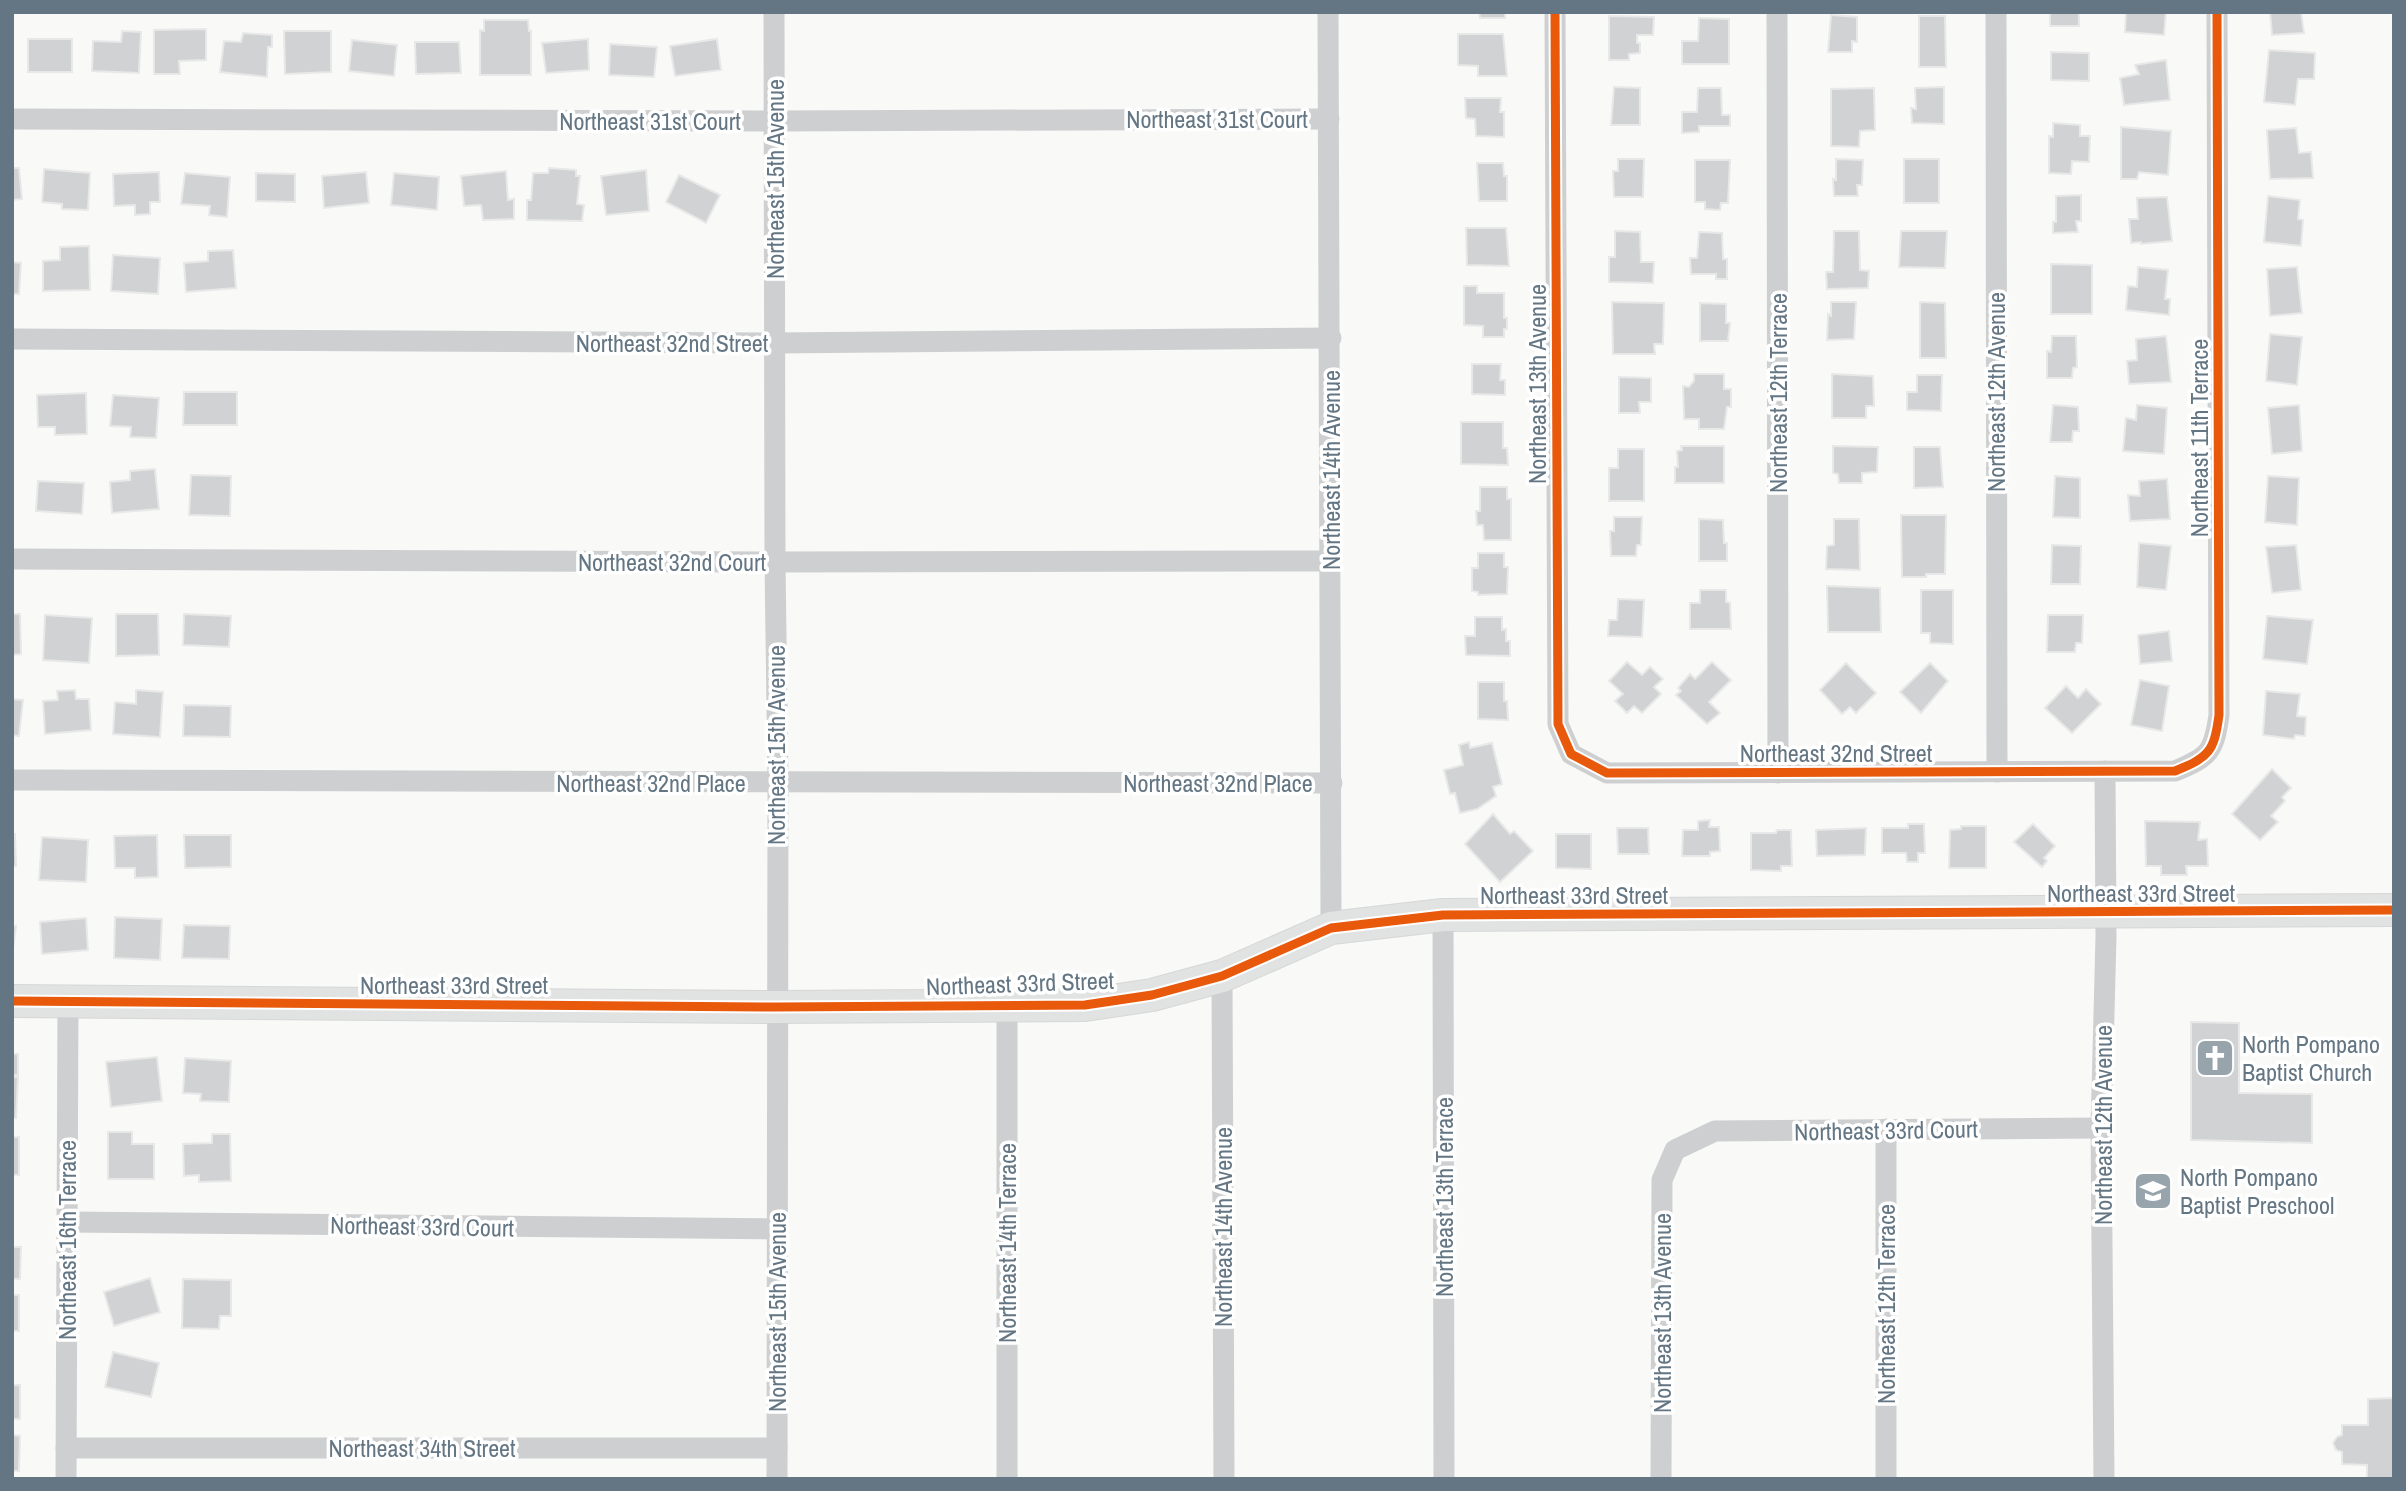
<svg xmlns="http://www.w3.org/2000/svg" width="2406" height="1491" font-family="'Archivo Narrow',sans-serif">
<style>
.building{fill:#d0d2d3;stroke:#e8e8e8;stroke-width:2}
.lines{fill:none;stroke-linecap:round;stroke-linejoin:round}
.secondary-casing{stroke:#d6d7d7;stroke-width:34}
.street{stroke:#cecfd0;stroke-width:21}
.secondary{stroke:#e1e2e2;stroke-width:32}
.cycleway-casing{stroke:#fff;stroke-width:13}
.cycleway{stroke:#e8590c;stroke-width:9}
.labels{text-anchor:middle;dominant-baseline:central;stroke-width:7;stroke-linejoin:round;paint-order:stroke}
.street-label{font-size:24px;fill:#647683;stroke:#fff}
.poi-label{font-size:24px;fill:#647683;stroke:#fff;text-anchor:start}
</style>
<rect width="100%" height="100%" fill="#f9f9f8"/>
<g class="building">
<polygon points="1479,12 1505,12 1505,18 1480,18"/>
<rect x="2050" y="12" width="29" height="14"/>
<polygon points="2126,12 2166,12 2164,35 2125,32"/>
<polygon points="2270,12 2301,12 2304,33 2272,35"/>
<polygon points="1831,15 1857,17 1857,42 1852,41 1852,52 1828,52"/>
<polygon points="1609,16 1654,17 1653,35 1637,35 1637,43 1640,43 1640,53 1629,54 1629,60 1609,60"/>
<polygon points="1919,16 1945,16 1946,67 1919,67"/>
<polygon points="1699,18 1729,19 1729,64 1682,64 1682,41 1698,41"/>
<polygon points="484,20 528,20 529,31 531,31 531,75 480,75 480,30 484,31"/>
<polygon points="206,29 206,60 179,61 180,74 154,74 154,30"/>
<polygon points="122,31 141,32 139,73 92,71 93,41 121,42"/>
<polygon points="284,31 331,31 331,72 285,74"/>
<polygon points="243,33 272,35 272,47 268,47 267,77 220,72 224,41 241,42"/>
<polygon points="1458,34 1503,34 1507,76 1478,76 1478,66 1458,65"/>
<rect x="28" y="39" width="44" height="33"/>
<polygon points="588,39 589,70 546,73 542,43"/>
<polygon points="717,39 721,70 675,76 670,46"/>
<polygon points="352,40 397,45 394,76 349,71"/>
<polygon points="415,42 459,42 461,73 416,74"/>
<polygon points="610,44 657,47 654,77 609,75"/>
<polygon points="2269,50 2315,53 2314,79 2298,79 2295,105 2264,102"/>
<polygon points="2051,52 2089,53 2089,81 2051,80"/>
<polygon points="2166,60 2170,100 2124,105 2120,78 2139,74 2135,65"/>
<polygon points="1614,87 1640,88 1640,125 1611,125"/>
<polygon points="1944,87 1944,124 1912,123 1911,108 1916,109 1915,88"/>
<polygon points="1698,88 1721,88 1722,115 1730,115 1730,126 1699,126 1699,132 1682,133 1682,112 1697,112"/>
<polygon points="1874,88 1875,130 1860,131 1859,147 1831,146 1831,89"/>
<polygon points="1465,98 1501,98 1500,112 1504,112 1504,137 1476,136 1475,119 1466,118"/>
<polygon points="2053,123 2080,125 2080,136 2090,136 2089,162 2072,161 2071,174 2049,173 2049,136 2053,137"/>
<polygon points="2121,127 2171,131 2168,175 2139,172 2137,179 2121,179"/>
<polygon points="2296,128 2299,153 2311,152 2313,178 2270,179 2267,130"/>
<polygon points="1618,159 1644,159 1643,197 1614,197 1613,171 1618,171"/>
<polygon points="1836,159 1863,160 1862,185 1857,185 1858,196 1834,196 1833,179 1836,180"/>
<rect x="1904" y="159" width="35" height="44"/>
<polygon points="1695,160 1730,160 1728,203 1721,203 1720,210 1705,209 1705,202 1695,202"/>
<polygon points="1477,163 1503,163 1504,176 1507,176 1507,201 1479,201"/>
<polygon points="12,168 19,168 22,199 12,200"/>
<polygon points="549,168 576,170 576,176 580,176 577,204 584,205 582,221 527,220 527,200 531,200 533,173 548,173"/>
<polygon points="44,169 90,173 88,210 62,209 62,204 42,202"/>
<polygon points="646,170 649,211 606,215 601,176"/>
<polygon points="506,171 508,200 514,199 514,219 483,220 481,205 464,206 461,176"/>
<polygon points="159,172 160,202 150,202 150,214 135,215 135,205 114,206 113,174"/>
<polygon points="366,172 369,203 324,208 322,176"/>
<polygon points="185,173 230,177 227,217 209,215 210,206 181,204"/>
<polygon points="256,173 295,174 295,202 256,201"/>
<polygon points="394,173 439,177 437,210 391,205"/>
<polygon points="679,175 720,195 706,223 666,202"/>
<polygon points="2081,195 2081,221 2076,221 2078,232 2053,233 2053,222 2056,222 2056,196"/>
<polygon points="2268,196 2300,200 2298,219 2303,220 2301,246 2264,242"/>
<polygon points="2167,197 2172,241 2141,244 2141,242 2131,243 2129,219 2138,219 2137,198"/>
<polygon points="1466,228 1506,228 1509,266 1467,265"/>
<polygon points="1615,231 1640,232 1641,262 1654,262 1653,283 1609,282 1609,257 1615,257"/>
<polygon points="1834,231 1859,231 1860,270 1869,271 1868,288 1827,289 1826,272 1833,272"/>
<polygon points="1901,231 1947,231 1945,268 1899,267"/>
<polygon points="1699,232 1722,233 1723,259 1727,259 1727,279 1716,279 1716,274 1691,274 1690,258 1697,258"/>
<polygon points="89,246 90,290 43,291 43,261 60,260 60,247"/>
<polygon points="233,250 236,288 186,292 184,263 208,261 208,251"/>
<polygon points="113,255 160,258 158,294 111,291"/>
<polygon points="12,262 21,263 19,294 12,294"/>
<polygon points="2051,264 2092,265 2092,314 2051,314"/>
<polygon points="2138,267 2168,270 2165,299 2170,299 2169,315 2126,310 2128,286 2137,287"/>
<polygon points="2297,267 2302,313 2270,316 2267,269"/>
<polygon points="1464,286 1477,286 1477,293 1504,293 1504,318 1507,318 1507,329 1504,329 1504,337 1483,337 1483,326 1464,325"/>
<polygon points="1612,302 1664,303 1663,344 1654,344 1655,354 1613,354"/>
<polygon points="1831,302 1856,302 1854,339 1827,340 1828,314 1831,316"/>
<polygon points="1920,302 1945,303 1946,358 1920,358"/>
<polygon points="1700,303 1726,304 1726,323 1730,323 1728,341 1700,341"/>
<polygon points="2270,334 2302,337 2297,385 2266,381"/>
<polygon points="2052,336 2076,336 2077,367 2073,368 2072,378 2047,378 2047,351 2051,352"/>
<polygon points="2166,336 2171,382 2129,384 2127,361 2137,360 2136,339"/>
<polygon points="1472,364 1501,364 1500,380 1505,380 1505,395 1472,394"/>
<polygon points="1694,374 1724,374 1724,389 1731,389 1731,407 1727,407 1724,429 1699,429 1699,419 1684,419 1683,386 1689,387 1694,381"/>
<polygon points="1832,374 1873,376 1874,406 1866,406 1866,418 1832,418"/>
<polygon points="1917,375 1942,375 1941,411 1907,410 1907,392 1917,392"/>
<polygon points="1619,377 1651,378 1651,402 1639,402 1640,413 1619,413"/>
<polygon points="184,392 237,392 237,425 183,425"/>
<polygon points="86,393 87,434 55,435 55,427 38,427 37,395"/>
<polygon points="113,395 159,398 156,438 130,437 131,427 110,426"/>
<polygon points="2053,405 2078,407 2079,431 2073,431 2072,442 2050,442"/>
<polygon points="2137,405 2167,408 2164,454 2123,451 2126,418 2136,420"/>
<polygon points="2299,405 2302,451 2272,454 2268,408"/>
<polygon points="1461,422 1503,422 1503,448 1507,448 1508,465 1461,464"/>
<polygon points="1681,446 1724,446 1724,483 1675,483 1675,467 1678,467 1677,451 1682,450"/>
<polygon points="1833,446 1878,447 1877,472 1862,473 1862,483 1839,483 1838,474 1833,473"/>
<polygon points="1914,447 1940,447 1943,487 1914,488"/>
<polygon points="1618,449 1644,449 1644,501 1609,501 1609,468 1618,468"/>
<polygon points="155,469 159,509 112,513 110,482 130,480 130,471"/>
<polygon points="191,475 231,476 230,516 189,515"/>
<polygon points="2055,476 2080,478 2080,518 2053,517"/>
<polygon points="2268,476 2299,478 2297,525 2265,522"/>
<polygon points="2167,479 2170,519 2130,521 2128,495 2140,496 2139,481"/>
<polygon points="38,481 84,483 82,514 36,511"/>
<polygon points="1480,487 1507,487 1507,499 1511,499 1511,540 1484,540 1483,525 1477,525 1476,511 1480,511"/>
<polygon points="1901,515 1946,515 1945,574 1926,574 1926,577 1902,577"/>
<polygon points="1614,517 1642,517 1641,545 1637,545 1636,556 1611,556 1610,531 1614,531"/>
<polygon points="1699,519 1723,520 1724,543 1727,543 1727,561 1699,561"/>
<polygon points="1834,519 1859,519 1860,570 1826,569 1827,546 1834,545"/>
<polygon points="2139,543 2171,546 2166,590 2137,587"/>
<polygon points="2052,545 2081,546 2080,584 2051,584"/>
<polygon points="2296,545 2301,590 2272,593 2266,547"/>
<polygon points="1478,553 1504,553 1504,567 1508,567 1507,594 1478,595 1478,592 1472,591 1472,568 1478,568"/>
<polygon points="1827,586 1880,588 1881,632 1828,632"/>
<polygon points="1700,590 1726,590 1726,602 1730,603 1731,629 1690,629 1690,603 1700,603"/>
<polygon points="1921,590 1953,590 1953,644 1930,643 1930,633 1921,633"/>
<polygon points="1618,599 1644,600 1642,637 1608,636 1609,620 1617,620"/>
<polygon points="12,614 20,614 21,654 12,655"/>
<polygon points="116,614 158,614 159,655 116,656"/>
<polygon points="184,614 231,616 229,647 183,645"/>
<polygon points="45,615 92,618 89,663 43,660"/>
<polygon points="2048,615 2083,615 2082,643 2076,643 2075,652 2047,652"/>
<polygon points="2267,616 2313,620 2307,664 2263,659"/>
<polygon points="1475,617 1502,617 1502,630 1506,629 1506,641 1510,641 1510,656 1466,655 1465,636 1475,636"/>
<polygon points="2169,631 2172,661 2140,664 2138,635"/>
<polygon points="1627,662 1642,675 1650,667 1663,679 1654,687 1661,694 1642,713 1634,706 1627,713 1615,701 1623,694 1609,681"/>
<polygon points="1712,662 1731,680 1709,702 1720,713 1707,724 1676,695 1681,691 1678,688 1690,674 1695,679"/>
<polygon points="1846,663 1876,693 1856,713 1850,707 1842,714 1820,690"/>
<polygon points="1930,663 1948,681 1921,713 1900,692"/>
<polygon points="2140,680 2169,686 2162,731 2131,725"/>
<polygon points="1478,682 1504,682 1504,701 1507,701 1508,720 1478,719"/>
<polygon points="2066,686 2078,698 2086,689 2101,704 2072,733 2045,708"/>
<polygon points="75,690 76,699 89,699 91,730 45,734 43,701 58,700 57,691"/>
<polygon points="136,690 163,692 160,737 113,734 115,702 136,704"/>
<polygon points="2266,691 2300,694 2297,716 2306,717 2305,736 2295,735 2294,739 2263,735"/>
<polygon points="12,699 23,700 19,736 12,735"/>
<polygon points="184,705 231,706 230,737 183,736"/>
<polygon points="1469,742 1470,748 1492,743 1502,784 1493,787 1496,796 1477,809 1460,813 1455,793 1450,794 1444,770 1463,765 1459,745"/>
<polygon points="2272,769 2291,788 2282,797 2285,801 2271,816 2278,822 2260,840 2232,814"/>
<polygon points="1493,814 1510,834 1514,831 1533,851 1500,882 1465,844"/>
<polygon points="1710,820 1709,827 1719,827 1720,851 1710,852 1710,856 1682,856 1683,830 1698,830 1698,821"/>
<polygon points="2145,821 2200,822 2198,840 2207,839 2208,866 2186,866 2187,875 2161,875 2161,866 2146,866"/>
<polygon points="1908,824 1924,824 1925,853 1918,853 1918,862 1907,862 1906,853 1882,853 1882,828 1908,828"/>
<polygon points="2033,824 2055,846 2044,858 2047,861 2042,867 2014,842"/>
<polygon points="1961,826 1986,826 1986,868 1949,868 1950,830 1961,829"/>
<polygon points="1617,828 1648,828 1649,854 1618,854"/>
<polygon points="1866,828 1865,855 1817,856 1816,830"/>
<polygon points="1777,830 1791,830 1792,866 1781,866 1781,871 1751,870 1751,833 1776,833"/>
<polygon points="12,834 15,834 16,866 12,866"/>
<polygon points="1556,834 1591,834 1591,869 1556,868"/>
<polygon points="157,835 158,877 135,878 135,868 115,868 114,836"/>
<polygon points="184,835 231,835 231,867 185,868"/>
<polygon points="42,837 88,840 86,882 39,880"/>
<polygon points="115,917 162,919 160,960 114,958"/>
<polygon points="86,918 88,950 42,954 40,922"/>
<polygon points="184,925 230,926 229,959 182,958"/>
<polygon points="12,926 16,926 12,956"/>
<polygon points="2191,1022 2239,1023 2239,1093 2312,1094 2312,1143 2191,1140"/>
<rect x="12" y="1054" width="6" height="21"/>
<polygon points="157,1057 162,1101 111,1107 106,1062"/>
<polygon points="185,1058 231,1061 229,1102 200,1101 201,1094 183,1093"/>
<polygon points="12,1077 18,1077 16,1118 12,1118"/>
<polygon points="108,1132 132,1132 132,1144 154,1144 154,1179 108,1179"/>
<polygon points="212,1134 230,1134 231,1181 199,1182 199,1175 184,1176 183,1144 212,1143"/>
<rect x="12" y="1137" width="7" height="38"/>
<polygon points="12,1247 21,1247 20,1279 12,1279"/>
<polygon points="150,1278 160,1312 114,1326 104,1292"/>
<polygon points="183,1279 231,1280 231,1316 220,1316 219,1329 182,1328"/>
<rect x="12" y="1295" width="7" height="36"/>
<polygon points="113,1352 159,1363 151,1397 105,1387"/>
<rect x="12" y="1385" width="8" height="34"/>
<polygon points="2394,1398 2394,1479 2367,1479 2367,1465 2342,1464 2342,1452 2336,1450 2333,1443 2337,1437 2342,1435 2342,1425 2368,1425 2368,1399"/>
<polygon points="12,1435 20,1436 19,1471 12,1471"/>
</g>
<g class="lines">
<g class="secondary-casing">
<polyline id="secondary" points="12,1001 776,1007 1085,1005 1152,995 1222,976 1331,928 1443,915 2394,910"/>
</g>
<g class="street">
<polyline points="774,12 775,562 778,783 777,1479"/>
<polyline points="1328,12 1331,928"/>
<path d="M1555 12 1558 724 1571 754 1607 773 2175 771C2209 757 2214 752 2219 715L2217 12"/>
<polyline points="1777,12 1778,773"/>
<polyline points="1996,12 1997,772"/>
<polyline points="12,119 775,121 1329,119"/>
<polyline points="12,339 775,343 1331,338"/>
<polyline points="12,559 775,562 1331,561"/>
<polyline points="12,780 1332,783"/>
<polyline points="1443,915 1444,1479"/>
<polyline points="1222,976 1224,1479"/>
<polyline points="1007,1006 1007,1479"/>
<polyline points="67,1222 777,1229"/>
<polyline points="66,1448 777,1448"/>
<polyline points="66,1479 68,1001"/>
<polyline points="1661,1479 1662,1180 1675,1150 1715,1131 2101,1128"/>
<polyline points="1886,1479 1886,1129"/>
<polyline points="2104,1479 2101,1128 2106,937 2105,771"/>
</g>
<use href="#secondary" class="secondary"/>
<g class="cycleway-casing">
<g id="cycleway">
<path d="M1555 12 1558 724 1571 754 1607 773 2175 771C2209 757 2214 752 2219 715L2217 12"/>
<polyline points="12,1001 776,1007 1085,1005 1152,995 1222,976 1331,928 1443,915 2394,910"/>
</g>
</g>
<use href="#cycleway" class="cycleway"/>
</g>
<defs>
<g id="church-square" transform="scale(2.0125)"><rect x="-9" y="-9" width="18" height="18" rx="4" fill="#98a4ac" stroke="#fff"/><path d="M-1.2-6h2.4v3.5h3.3v2.4h-3.3V6h-2.4V-.1h-3.3v-2.4h3.3Z" fill="#fff"/></g>
<g id="school-square" transform="scale(2.0125)"><rect x="-9" y="-9" width="18" height="18" rx="4" fill="#98a4ac" stroke="#fff"/><path d="M0-5L7-2L0 1L-7-2ZM-4 1L0 2.5L4 1V4Q0 6-4 4Z" fill="#fff"/></g>
</defs>
<g fill-rule="evenodd">
<use href="#church-square" x="2215" y="1058"/>
<use href="#school-square" x="2153" y="1191"/>
</g>
<g class="labels">
<g class="street-label">
<text x="1217" y="119">Northeast 31st Court</text>
<text x="650" y="121">Northeast 31st Court</text>
<text transform="translate(775 179) rotate(-90)">Northeast 15th Avenue</text>
<text x="672" y="343">Northeast 32nd Street</text>
<text transform="translate(1537 384) rotate(-90)">Northeast 13th Avenue</text>
<text transform="translate(1996 392) rotate(-90)">Northeast 12th Avenue</text>
<text transform="translate(1778 393) rotate(-90)">Northeast 12th Terrace</text>
<text transform="translate(2199 438) rotate(-90)">Northeast 11th Terrace</text>
<text transform="translate(1331 470) rotate(-90)">Northeast 14th Avenue</text>
<text x="672" y="562">Northeast 32nd Court</text>
<text transform="translate(776 745) rotate(-90)">Northeast 15th Avenue</text>
<text x="1836" y="753">Northeast 32nd Street</text>
<text x="651" y="783">Northeast 32nd Place</text>
<text x="1218" y="783">Northeast 32nd Place</text>
<text x="2141" y="893">Northeast 33rd Street</text>
<text x="1574" y="895">Northeast 33rd Street</text>
<text transform="translate(1020 983) rotate(-2)">Northeast 33rd Street</text>
<text x="454" y="985">Northeast 33rd Street</text>
<text transform="translate(2103 1125) rotate(-90)">Northeast 12th Avenue</text>
<text transform="translate(1886 1130) rotate(-1)">Northeast 33rd Court</text>
<text transform="translate(1444 1197) rotate(-90)">Northeast 13th Terrace</text>
<text transform="translate(422 1226) rotate(1)">Northeast 33rd Court</text>
<text transform="translate(1223 1227) rotate(-90)">Northeast 14th Avenue</text>
<text transform="translate(67 1240) rotate(-90)">Northeast 16th Terrace</text>
<text transform="translate(1007 1243) rotate(-90)">Northeast 14th Terrace</text>
<text transform="translate(1886 1304) rotate(-90)">Northeast 12th Terrace</text>
<text transform="translate(777 1312) rotate(-90)">Northeast 15th Avenue</text>
<text transform="translate(1662 1313) rotate(-90)">Northeast 13th Avenue</text>
<text x="422" y="1448">Northeast 34th Street</text>
</g>
<g class="poi-label">
<text x="2242" y="1044">North Pompano<tspan x="2242" dy="28">Baptist Church</tspan></text>
<text x="2180" y="1177">North Pompano<tspan x="2180" dy="28">Baptist Preschool</tspan></text>
</g>
</g>
<rect width="2406" height="1491" fill="none" stroke="#647683" stroke-width="28"/>
</svg>
